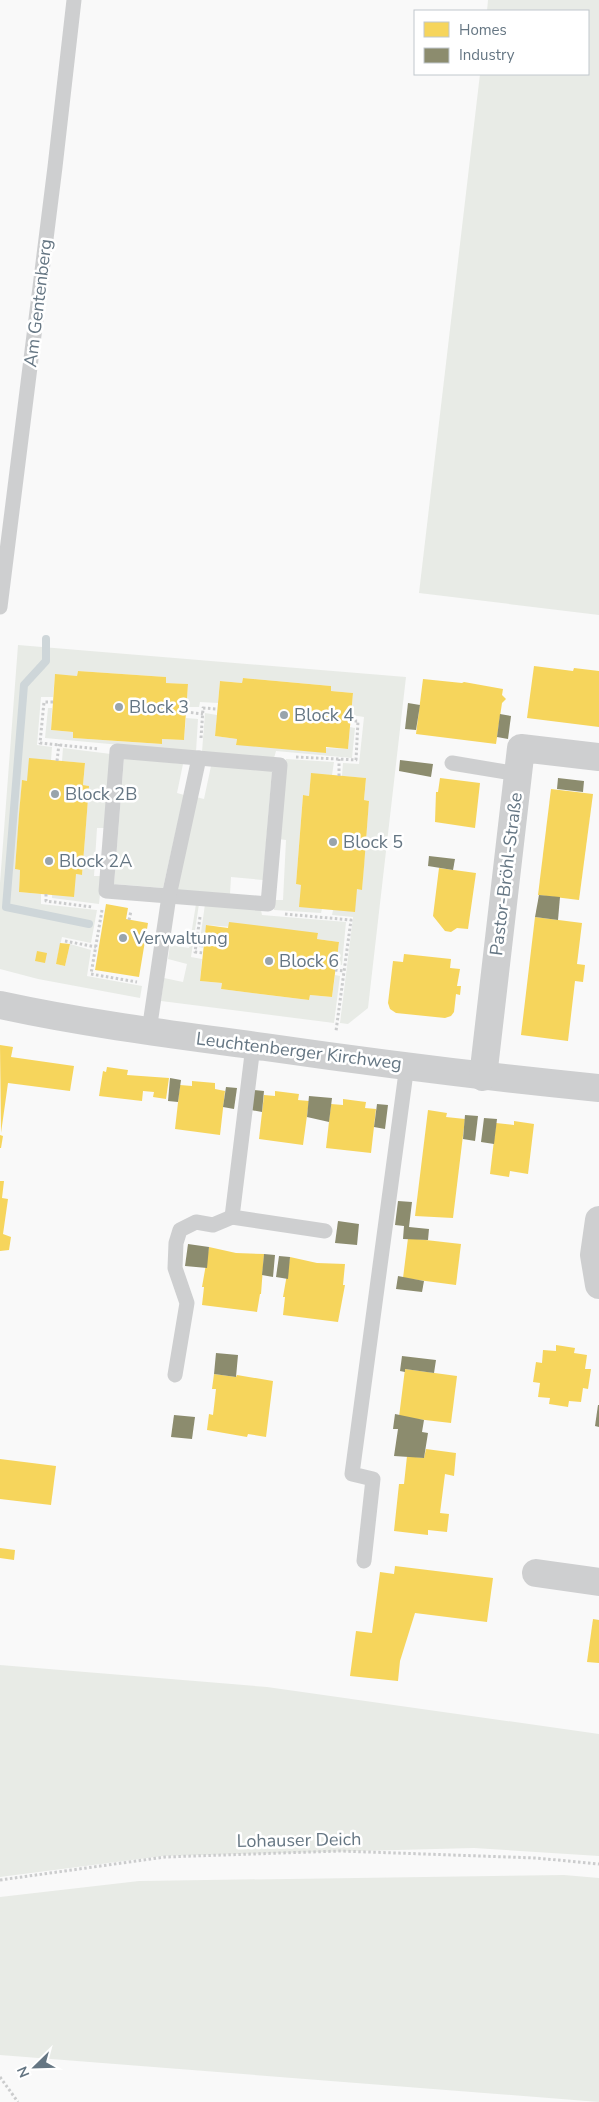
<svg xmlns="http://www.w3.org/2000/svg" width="599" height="2102" font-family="'Nunito Sans',sans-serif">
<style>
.green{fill:#e8ebe6}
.homes{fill:#f6d55c}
.industry{fill:#8c8c6e}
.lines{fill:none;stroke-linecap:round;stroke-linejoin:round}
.stream{stroke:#ced6d9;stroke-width:8}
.path{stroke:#cbcccd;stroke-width:3;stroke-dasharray:2.5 2.5;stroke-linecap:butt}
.service{stroke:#cecfd0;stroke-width:15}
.minor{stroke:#cecfd0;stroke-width:28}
.poi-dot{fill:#99a4ac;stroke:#fff;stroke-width:2}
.labels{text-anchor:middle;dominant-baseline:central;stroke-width:5;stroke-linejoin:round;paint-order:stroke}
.street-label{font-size:18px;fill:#657683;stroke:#fff}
.poi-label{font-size:18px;fill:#657683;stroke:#fff;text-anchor:start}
</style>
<rect width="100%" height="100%" fill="#f9f9f9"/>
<g class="green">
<polygon points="488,0 599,0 599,615 419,593 480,74 588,74 588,11 487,11"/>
<polygon points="18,645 406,677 368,1008 348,1024 340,1023 353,917 332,915 333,910 357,889 362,889 369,801 364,800 366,778 342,776 343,763 359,764 364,717 351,715 353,693 331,691 331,686 243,678 242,683 220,681 218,703 200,702 199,707 186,707 188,684 166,683 166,677 78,671 77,676 55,675 53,697 41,697 37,745 52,747 51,760 27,781 22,781 15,869 20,870 19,892 41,894 41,904 97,910 91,943 62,937 56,964 65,966 70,944 91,950 87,976 142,986 140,998 38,979 0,969 0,883"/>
<polygon points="48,708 52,708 51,730 73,732 73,738 161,744 162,739 184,740 186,718 198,719 196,752 45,738"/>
<polygon points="205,713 217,715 215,736 237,739 236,744 348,749 350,727 355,728 352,758 276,751 274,758 202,752"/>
<polygon points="63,748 111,754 105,828 97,828 94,876 102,876 99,904 52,898 52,895 76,874 82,875 89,786 83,785 85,763 62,761"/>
<polygon points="124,758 183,764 177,793 184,795 163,888 114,884"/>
<polygon points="286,759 334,762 332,775 311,774 309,796 303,795 296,884 301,885 322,909 321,913 274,910 275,900 283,900 286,840 279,839"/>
<polygon points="211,766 272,770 263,880 231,877 230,894 176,890 196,797 204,799"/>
<polygon points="196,904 199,904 191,957 202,959 200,981 222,983 221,989 309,1000 310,995 332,997 335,975 340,976 334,1023 161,1001 164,978 183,982 187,964 168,959 170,945 189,948"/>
<polygon points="205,904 261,910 262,915 346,922 342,965 336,964 339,942 317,939 318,934 207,925 203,948 199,947"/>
<polygon points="0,1665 267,1687 599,1734 599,1856 474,1848 163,1856 0,1877"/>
<polygon points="564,1875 599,1878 599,2102 0,2055 0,1897 139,1881"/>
</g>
<g class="homes">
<polygon points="534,666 573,671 574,668 599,671 599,727 527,718"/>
<polygon points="78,671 166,677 166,683 188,684 184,740 162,739 162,744 73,738 73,732 51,730 55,674 77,676"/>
<polygon points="243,678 331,686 331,691 353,693 348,749 326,747 326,753 236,745 237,739 215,736 220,681 242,683"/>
<polygon points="423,679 462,683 464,682 503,689 502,695 506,699 502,703 496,744 416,734"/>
<polygon points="29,758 85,763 83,785 89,786 85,838 82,875 76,874 74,897 19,892 20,870 15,869 19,814 22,780 27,781"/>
<polygon points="311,773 366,778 364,800 369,801 364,867 362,890 357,889 355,912 299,907 301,885 296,884 303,795 309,796"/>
<polygon points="440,778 480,783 475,828 435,822 436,792 438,792"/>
<polygon points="551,789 593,794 579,900 538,895"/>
<polygon points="439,868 476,873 468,929 457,928 451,932 445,931 433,916"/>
<polygon points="106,904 128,908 126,919 148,923 139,977 95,970"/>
<polygon points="535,917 582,923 577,964 585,965 583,982 575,981 568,1041 521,1035"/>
<polygon points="229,922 318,933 317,939 339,942 332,997 310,995 309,1000 221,989 222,983 200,981 206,925 228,928"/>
<polygon points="60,943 70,944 65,966 56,964"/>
<polygon points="37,951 47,953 45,963 35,961"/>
<polygon points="404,954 451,959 450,968 460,969 457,986 461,986 460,995 456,994 454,1012 451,1016 445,1018 396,1013 390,1009 388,1003 393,961 403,962"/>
<polygon points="0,1045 13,1047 11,1057 74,1066 70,1091 8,1083 1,1133"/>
<polygon points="107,1067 128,1070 127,1075 169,1078 166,1099 153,1097 154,1092 143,1091 142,1101 99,1096 103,1071 106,1072"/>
<polygon points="192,1081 215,1083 215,1089 225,1091 220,1135 175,1129 180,1085 192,1086"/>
<polygon points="275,1091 299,1094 298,1100 309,1101 303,1145 259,1139 264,1095 275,1096"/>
<polygon points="343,1099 366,1102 365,1108 376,1109 371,1153 326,1148 331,1104 343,1105"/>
<polygon points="428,1110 447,1113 446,1117 465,1119 453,1218 415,1216"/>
<polygon points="514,1121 534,1124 528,1174 510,1171 509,1177 490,1174 496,1123 514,1125"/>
<polygon points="0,1135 3,1136 1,1148 0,1148"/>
<polygon points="0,1181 4,1181 2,1198 8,1199 3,1234 11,1237 9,1250 0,1251"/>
<polygon points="408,1238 461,1244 456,1285 403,1278"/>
<polygon points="209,1247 236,1253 264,1254 261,1294 260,1294 257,1312 202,1305 204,1287 202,1287"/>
<polygon points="290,1257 317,1263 345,1264 343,1285 345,1285 338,1322 283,1315 285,1297 283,1297"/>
<polygon points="556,1345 575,1348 574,1353 587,1355 585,1369 591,1369 588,1389 583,1388 581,1402 569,1401 568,1407 549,1404 550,1398 538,1397 540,1383 533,1382 536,1362 542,1363 543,1350 556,1351"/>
<polygon points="405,1369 457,1376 451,1423 399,1417"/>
<polygon points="214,1374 236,1377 237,1375 273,1381 266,1437 248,1434 247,1437 207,1430 209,1414 213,1415 216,1389 212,1389"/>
<polygon points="426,1449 456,1453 454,1476 445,1474 440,1513 449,1514 447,1532 428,1530 428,1535 394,1531 399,1484 404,1484 407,1456 424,1458"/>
<polygon points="0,1459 56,1466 51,1505 0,1499"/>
<polygon points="0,1548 15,1550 14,1560 0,1558"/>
<polygon points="395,1566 493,1578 487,1622 415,1613 400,1661 398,1681 350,1676 356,1631 372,1633 380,1572 394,1574"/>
<polygon points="593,1619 599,1620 599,1663 587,1662"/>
</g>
<g class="industry">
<polygon points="408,703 420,705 416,730 405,729"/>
<polygon points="500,714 511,716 508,739 497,737"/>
<polygon points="400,760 433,764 431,777 399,771"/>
<polygon points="558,778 584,781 583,792 557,789"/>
<polygon points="429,856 455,859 453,870 428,866"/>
<polygon points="539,895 560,897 558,920 535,917"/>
<polygon points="170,1078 181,1080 178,1102 168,1101"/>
<polygon points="226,1087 237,1088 234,1109 223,1107"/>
<polygon points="253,1090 264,1091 262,1112 251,1110"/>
<polygon points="309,1096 332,1098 329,1122 307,1117"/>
<polygon points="377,1104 388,1105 385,1129 374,1127"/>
<polygon points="465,1115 478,1116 475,1141 463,1139"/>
<polygon points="484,1118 497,1119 494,1144 481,1142"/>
<polygon points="398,1201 412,1202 409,1227 429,1229 428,1240 403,1239 404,1226 395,1225"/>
<polygon points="338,1221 359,1224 357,1245 335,1243"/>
<polygon points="188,1244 209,1247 207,1268 185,1266"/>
<polygon points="264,1254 275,1255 273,1277 262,1275"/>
<polygon points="279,1256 290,1257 288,1279 276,1277"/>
<polygon points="398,1276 424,1281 422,1292 396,1289"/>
<polygon points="216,1353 238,1355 236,1377 214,1374"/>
<polygon points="402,1356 436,1360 434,1373 405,1369 405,1372 400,1371"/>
<polygon points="598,1405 599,1405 599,1427 595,1426"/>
<polygon points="395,1414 424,1420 422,1432 428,1433 424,1458 394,1456 398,1429 393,1429"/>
<polygon points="174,1415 195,1417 192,1439 171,1437"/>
</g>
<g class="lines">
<polyline class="stream" points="46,639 46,661 24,685 6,907 89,924"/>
<g class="path">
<polyline points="53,702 44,702 40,743 99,749"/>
<polyline points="186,712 203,714"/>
<polyline points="201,738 203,708 217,709"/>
<polyline points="296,757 356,760 358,721 351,721"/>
<polyline points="57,761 59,744"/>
<polyline points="339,776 339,759"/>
<polyline points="46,894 46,901 92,907"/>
<polyline points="102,910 91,974 137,982"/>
<polyline points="285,914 351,920 336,1031"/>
<polyline points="200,917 195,952 203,953"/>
<polyline points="129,920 131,911"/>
<polyline points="65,941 96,947"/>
<polyline points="335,970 344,971"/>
<polyline points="0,1880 165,1857 340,1851 536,1858 599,1864"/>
<polyline points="0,2077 18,2102"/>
</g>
<g class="service">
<polyline points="0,607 55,167 74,0"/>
<polygon points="117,751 280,765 268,904 106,891"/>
<polyline points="452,763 518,774"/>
<polyline points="149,1031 169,896 199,758"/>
<polyline points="253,1046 232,1217 325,1231"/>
<polyline points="175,1375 187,1303 175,1268 176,1243 180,1230 196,1222 213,1225 232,1217"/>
<polyline points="364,1561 373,1479 352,1474 407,1065"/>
</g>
<g class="minor">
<path d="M0 1005C87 1024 176 1035 265 1047 376 1063 487 1077 599 1088"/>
<polyline points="483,1077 521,748 599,757"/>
<polyline points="599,1220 594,1255 599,1285"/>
<polyline points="536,1573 599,1582"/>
</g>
</g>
<g class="poi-dot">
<circle cx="119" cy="707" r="5"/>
<circle cx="284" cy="715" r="5"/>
<circle cx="55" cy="794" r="5"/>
<circle cx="333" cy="842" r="5"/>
<circle cx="49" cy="861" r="5"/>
<circle cx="123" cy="938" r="5"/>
<circle cx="269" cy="961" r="5"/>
</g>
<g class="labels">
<g class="street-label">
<text transform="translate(38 303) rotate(-83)">Am Gentenberg</text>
<text transform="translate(506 874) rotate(-83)">Pastor-Bröhl-Straße</text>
<text transform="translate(299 1051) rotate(7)">Leuchtenberger Kirchweg</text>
<text transform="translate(299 1840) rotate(-1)">Lohauser Deich</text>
</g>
<g class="poi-label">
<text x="129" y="707">Block 3</text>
<text x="294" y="715">Block 4</text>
<text x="65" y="794">Block 2B</text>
<text x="343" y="842">Block 5</text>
<text x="59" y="861">Block 2A</text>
<text x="133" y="938">Verwaltung</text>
<text x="279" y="961">Block 6</text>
</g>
</g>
<rect x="414" y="10" width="175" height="65" fill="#ffffff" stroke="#c1c8cd"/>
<rect x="424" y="22" width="25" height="15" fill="#f6d55c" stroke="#c1c8cd"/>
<text x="459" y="35" font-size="15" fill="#657683">Homes</text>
<rect x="424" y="48" width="25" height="15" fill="#8c8c6e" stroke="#c1c8cd"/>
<text x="459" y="60" font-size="15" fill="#657683">Industry</text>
<g transform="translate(35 2067) rotate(247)" stroke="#ffffff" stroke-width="4" paint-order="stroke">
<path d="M0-4L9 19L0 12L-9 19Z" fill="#657683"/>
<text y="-8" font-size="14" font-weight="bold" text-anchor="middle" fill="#657683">N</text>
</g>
</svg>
